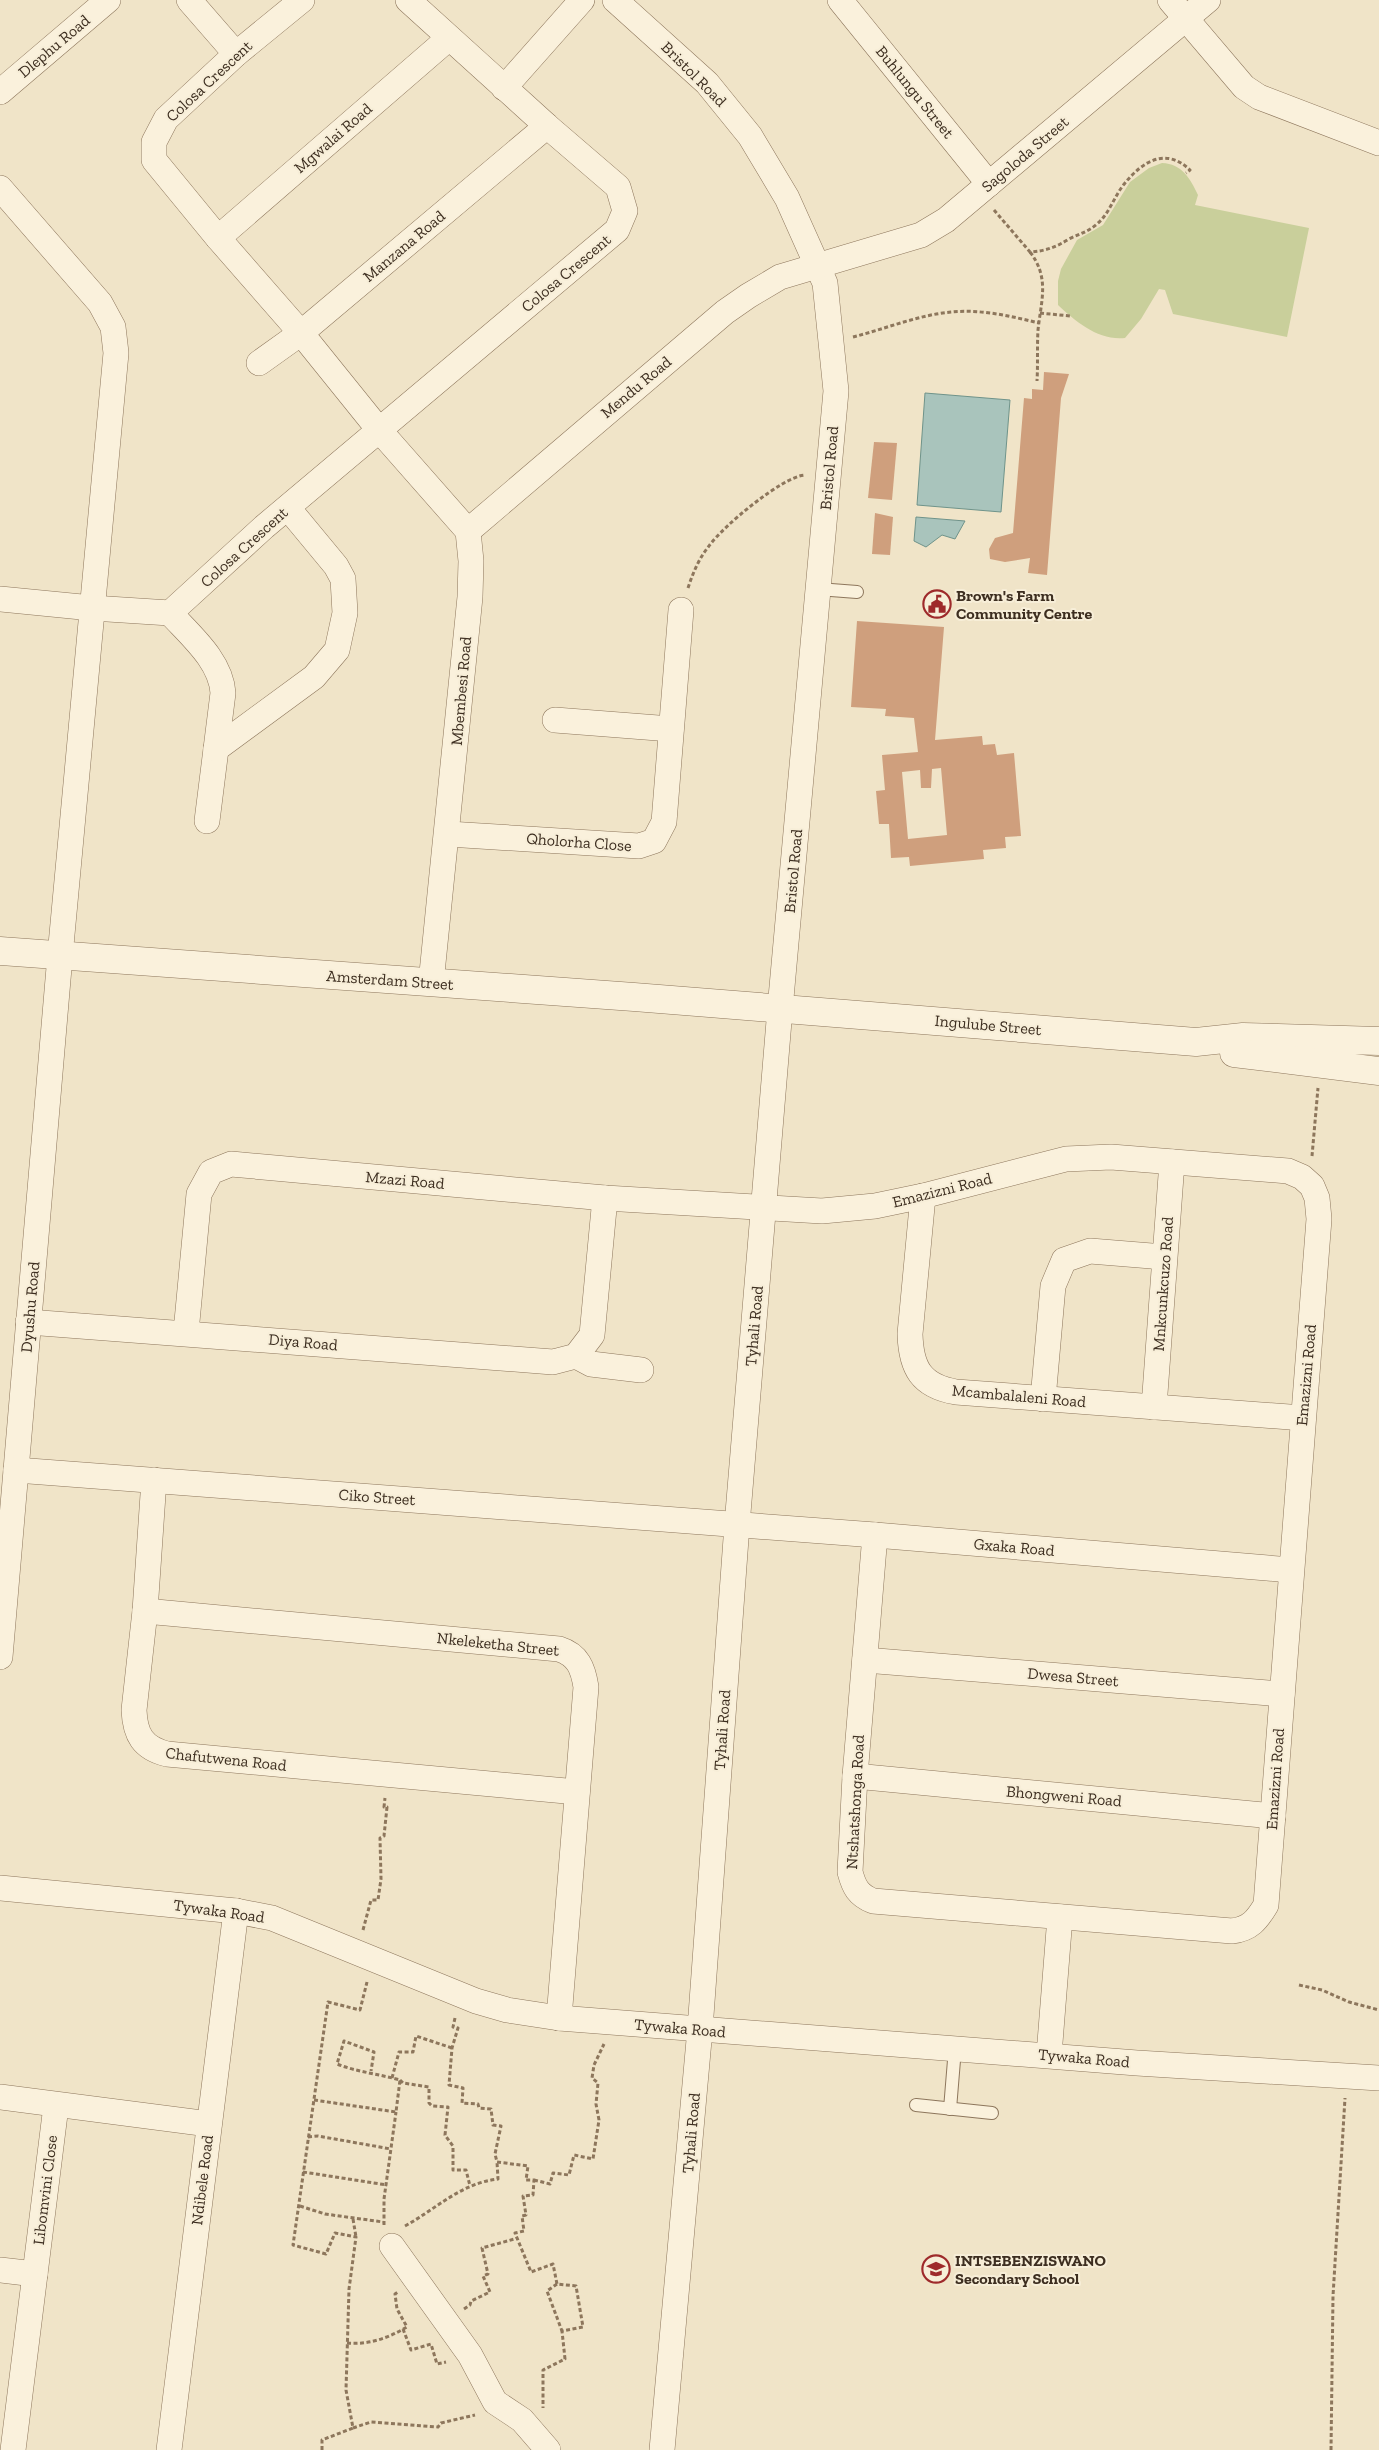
<svg xmlns="http://www.w3.org/2000/svg" width="1379" height="2450" font-family="'Zilla Slab',serif">
<style>
.green{fill:#c9cf9b}
.water{fill:#a9c4bc;stroke:#6f938a}
.building{fill:#cf9f7d;fill-rule:evenodd}
.lines{fill:none;stroke-linecap:round;stroke-linejoin:round}
.service-casing{stroke:#8d765c;stroke-width:14}
.minor-casing{stroke:#8d765c;stroke-width:26}
.tertiary-casing{stroke:#8d765c;stroke-width:29}
.path{stroke:#8d765c;stroke-width:3;stroke-dasharray:4 2.5;stroke-linecap:butt}
.service{stroke:#faf1dc;stroke-width:12}
.minor{stroke:#faf1dc;stroke-width:25}
.tertiary{stroke:#faf1dc;stroke-width:28}
.labels{text-anchor:middle;dominant-baseline:central;stroke-width:4;stroke-linejoin:round;paint-order:stroke}
.street-label{font-size:16px;fill:#3d2e20;stroke:#f7eed8}
.poi-label{font-size:16px;font-weight:bold;fill:#3d2e20;stroke:#f7eed8;text-anchor:start}
</style>
<rect width="100%" height="100%" fill="#f0e4c8"/>
<path class="green" d="M1162 163C1182 164 1190 178 1198 195L1195 205 1309 228 1287 337 1173 314 1165 290 1159 289 1141 319 1125 338C1099 341 1076 322 1058 305V281L1061 269 1077 240 1103 225 1130 182 1149 168Z"/>
<g class="water">
<polygon points="925,393 1010,400 1001,512 917,505"/>
<polygon points="916,517 965,521 955,539 942,535 926,547 914,541"/>
</g>
<g class="building">
<polygon points="1044,372 1069,374 1061,398 1047,575 1028,573 1030,558 1005,562 990,559 989,549 995,538 1013,533 1024,398 1032,399 1032,389 1043,390"/>
<polygon points="874,442 897,443 892,500 868,498"/>
<polygon points="875,513 893,517 890,555 872,554"/>
<path d="M857 621 944 627 935 740 982 736 983 745 995 744 997 755 1014 753 1021 836 1005 837 1006 848 983 850 984 859 910 866 909 857 891 858 889 824H879L876 791 885 790 882 755 918 752 914 718 885 716 886 709 851 707ZM941 768 947 835 908 839 902 772 920 770 921 788H931L932 769Z"/>
</g>
<g class="lines">
<g class="service-casing">
<g id="service">
<polyline points="818,589 857,592"/>
<polyline points="916,2105 992,2113"/>
<polyline points="950,2109 955,2048"/>
</g>
</g>
<g class="minor-casing">
<g id="minor">
<polyline points="189,0 236,54"/>
<polyline points="302,0 236,54 166,119 154,142 154,160 218,238 301,333 380,431 468,531 471,561 470,597 431,983"/>
<polyline points="615,0 707,83 750,136 787,198 825,283 836,391 780,1009 737,1525 700,2029 662,2450"/>
<polyline points="840,0 989,184"/>
<polyline points="1170,0 1244,87 1259,97 1379,143"/>
<polyline points="504,88 582,0"/>
<polyline points="0,92 108,0"/>
<polyline points="0,188 100,303 113,327 116,353 60,956 0,1657"/>
<polyline points="218,238 449,38"/>
<polyline points="259,363 301,333 547,126"/>
<polyline points="468,531 725,312 748,296 780,277 921,235 946,220 1208,0"/>
<polyline points="0,599 92,608 170,613 264,527 617,230 625,211 618,187 547,126 408,0"/>
<path d="M170 613C191 636 221 661 223 693L207 821"/>
<polyline points="555,720 671,729"/>
<polyline points="216,749 314,677 337,650 345,613 343,579 336,566 288,508"/>
<polyline points="448,834 639,846 654,841 664,822 681,610"/>
<path d="M923 1196 910 1334C911 1368 921 1386 956 1392L1303 1418"/>
<polyline points="28,1322 553,1362 576,1356 592,1335 605,1198"/>
<path d="M186 1332 199 1194 211 1172 231 1164 605 1198 822 1211 875 1206 923 1196 1066 1159 1111 1157 1288 1171 1302 1177 1312 1186 1317 1198 1319 1219 1266 1905C1257 1920 1250 1929 1232 1931L873 1901C858 1895 854 1887 850 1872L855 1776 875 1535"/>
<polyline points="576,1356 591,1364 641,1370"/>
<polyline points="1043,1399 1053,1286 1064,1260 1090,1251 1164,1257"/>
<polyline points="1154,1407 1172,1162"/>
<polyline points="16,1470 875,1535 1291,1570"/>
<path d="M154 1480 145 1611 134 1710C135 1735 143 1748 167 1754L577 1792"/>
<path d="M145 1611 559 1649C578 1655 583 1668 586 1687L559 2018"/>
<polyline points="865,1660 1282,1694"/>
<polyline points="855,1776 1273,1816"/>
<polyline points="0,1888 236,1911 272,1918 476,2001 507,2010 559,2018 1137,2063 1379,2078"/>
<polyline points="1049,2055 1060,1917"/>
<polyline points="0,2097 209,2124"/>
<polyline points="392,2246 470,2355 495,2402 522,2420 548,2450"/>
<polyline points="0,2270 35,2274"/>
<polyline points="13,2450 56,2106"/>
<polyline points="169,2450 236,1911"/>
</g>
</g>
<g class="tertiary-casing">
<g id="tertiary">
<polyline points="0,951 634,997 1196,1042 1243,1037 1379,1041"/>
<polyline points="1234,1053 1379,1071"/>
</g>
</g>
<g class="path">
<path d="M994 210 1030 252C1046 251 1056 247 1069 239 1079 234 1088 232 1097 224 1110 213 1114 196 1125 183 1143 161 1166 147 1190 170L1186 173"/>
<path d="M1030 252C1050 278 1041 301 1038 330 1037 347 1038 364 1037 381"/>
<polyline points="1040,313 1070,316"/>
<path d="M853 337C885 329 918 315 951 312 981 309 1010 316 1039 323"/>
<path d="M688 588C693 573 699 558 709 546 722 527 783 476 805 475"/>
<polyline points="1312,1156 1318,1088"/>
<polyline points="363,1930 371,1900 378,1900 381,1879 380,1838 384,1836 387,1807 384,1807 385,1798"/>
<polyline points="1299,1985 1322,1990 1349,2002 1379,2010"/>
<polyline points="455,2018 453,2027 458,2028 452,2048 449,2085 463,2088 462,2103 478,2104 479,2108 491,2109 493,2125 501,2126 495,2154 497,2162 528,2166 526,2180 534,2180 533,2195 523,2196 526,2215 522,2216 524,2231 515,2233 531,2272 553,2264 557,2284 576,2286 583,2327 562,2331 565,2359 543,2370 543,2408"/>
<polyline points="392,2078 399,2052 413,2052 416,2036 452,2048"/>
<polyline points="400,2080 403,2083 429,2087 429,2103 432,2106 448,2107 445,2135 453,2146 453,2170 466,2170 470,2186"/>
<path d="M314 2100 396 2112 400 2080C379 2074 357 2072 337 2064L344 2041 374 2052 371 2071"/>
<polyline points="308,2137 318,2136 391,2149"/>
<polyline points="303,2172 387,2185"/>
<polyline points="534,2180 550,2184 553,2173 569,2175 574,2155 593,2159 599,2120 596,2104 598,2083 592,2078 594,2065 604,2044"/>
<polyline points="300,2206 325,2214 383,2222"/>
<polyline points="353,2219 356,2237"/>
<polyline points="384,2225 384,2199 396,2112"/>
<path d="M405 2226C436 2209 461 2183 498 2179L497 2162"/>
<polyline points="557,2284 547,2291 562,2331"/>
<polyline points="464,2309 470,2305 471,2301 490,2292 483,2276 488,2274 482,2248 518,2238"/>
<polyline points="403,2329 411,2350 431,2344 437,2364 446,2362"/>
<path d="M347 2343C369 2345 388 2338 407 2327L397 2309 395 2294 398 2292"/>
<polyline points="353,2428 371,2422 438,2427 441,2423 475,2415"/>
<polyline points="322,2450 322,2440 353,2428 346,2390 349,2289 356,2237 335,2233 326,2254 293,2245 328,2002 360,2010 367,1982"/>
<polyline points="1331,2450 1333,2296 1345,2098"/>
</g>
<use href="#service" class="service"/>
<use href="#minor" class="minor"/>
<use href="#tertiary" class="tertiary"/>
</g>
<defs>
<g id="civic-ring" transform="scale(1.4375)"><circle r="9.5" fill="#f7eed8" stroke="#9e2a2b" stroke-width="1.5"/><path d="M-.6-6.5H3V-4.5H.6V-3L4-1V1h2V6H-6V1h2V-1L-.6-3ZM-1.2 2.5V6h2.4V2.5Z" fill="#9e2a2b"/></g>
<g id="school-ring" transform="scale(1.4375)"><circle r="9.5" fill="#f7eed8" stroke="#9e2a2b" stroke-width="1.5"/><path d="M0-5L7-2L0 1L-7-2ZM-4 1L0 2.5L4 1V4Q0 6-4 4Z" fill="#9e2a2b"/></g>
</defs>
<g fill-rule="evenodd">
<use href="#civic-ring" x="937" y="604"/>
<use href="#school-ring" x="936" y="2269"/>
</g>
<g class="labels">
<g class="street-label">
<text transform="translate(54 46) rotate(-40)">Dlephu Road</text>
<text transform="translate(694 74) rotate(45)">Bristol Road</text>
<text transform="translate(209 81) rotate(-43)">Colosa Crescent</text>
<text transform="translate(915 92) rotate(51)">Buhlungu Street</text>
<text transform="translate(333 138) rotate(-41)">Mgwalai Road</text>
<text transform="translate(1025 154) rotate(-40)">Sagoloda Street</text>
<text transform="translate(404 246) rotate(-40)">Manzana Road</text>
<text transform="translate(566 273) rotate(-40)">Colosa Crescent</text>
<text transform="translate(636 387) rotate(-40)">Mendu Road</text>
<text transform="translate(829 468) rotate(-85)">Bristol Road</text>
<text transform="translate(244 547) rotate(-42)">Colosa Crescent</text>
<text transform="translate(461 691) rotate(-85)">Mbembesi Road</text>
<text transform="translate(579 842) rotate(4)">Qholorha Close</text>
<text transform="translate(793 871) rotate(-85)">Bristol Road</text>
<text transform="translate(390 980) rotate(4)">Amsterdam Street</text>
<text transform="translate(988 1025) rotate(5)">Ingulube Street</text>
<text transform="translate(405 1180) rotate(5)">Mzazi Road</text>
<text transform="translate(942 1190) rotate(-14)">Emazizni Road</text>
<text transform="translate(1163 1284) rotate(-86)">Mnkcunkcuzo Road</text>
<text transform="translate(30 1307) rotate(-85)">Dyushu Road</text>
<text transform="translate(754 1326) rotate(-85)">Tyhali Road</text>
<text transform="translate(303 1342) rotate(5)">Diya Road</text>
<text transform="translate(1306 1375) rotate(-85)">Emazizni Road</text>
<text transform="translate(1019 1396) rotate(5)">Mcambalaleni Road</text>
<text transform="translate(377 1497) rotate(4)">Ciko Street</text>
<text transform="translate(1014 1547) rotate(5)">Gxaka Road</text>
<text transform="translate(498 1644) rotate(6)">Nkeleketha Street</text>
<text transform="translate(1073 1677) rotate(5)">Dwesa Street</text>
<text transform="translate(722 1730) rotate(-86)">Tyhali Road</text>
<text transform="translate(226 1759) rotate(6)">Chafutwena Road</text>
<text transform="translate(1275 1779) rotate(-86)">Emazizni Road</text>
<text transform="translate(1064 1796) rotate(5)">Bhongweni Road</text>
<text transform="translate(855 1802) rotate(-87)">Ntshatshonga Road</text>
<text transform="translate(219 1911) rotate(8)">Tywaka Road</text>
<text transform="translate(680 2028) rotate(5)">Tywaka Road</text>
<text transform="translate(1084 2058) rotate(5)">Tywaka Road</text>
<text transform="translate(691 2133) rotate(-85)">Tyhali Road</text>
<text transform="translate(202 2180) rotate(-83)">Ndibele Road</text>
<text transform="translate(45 2190) rotate(-83)">Libomvini Close</text>
</g>
<g class="poi-label">
<text x="956" y="595">Brown's Farm<tspan x="956" dy="18">Community Centre</tspan></text>
<text x="955" y="2260">INTSEBENZISWANO<tspan x="955" dy="18">Secondary School</tspan></text>
</g>
</g>
</svg>
